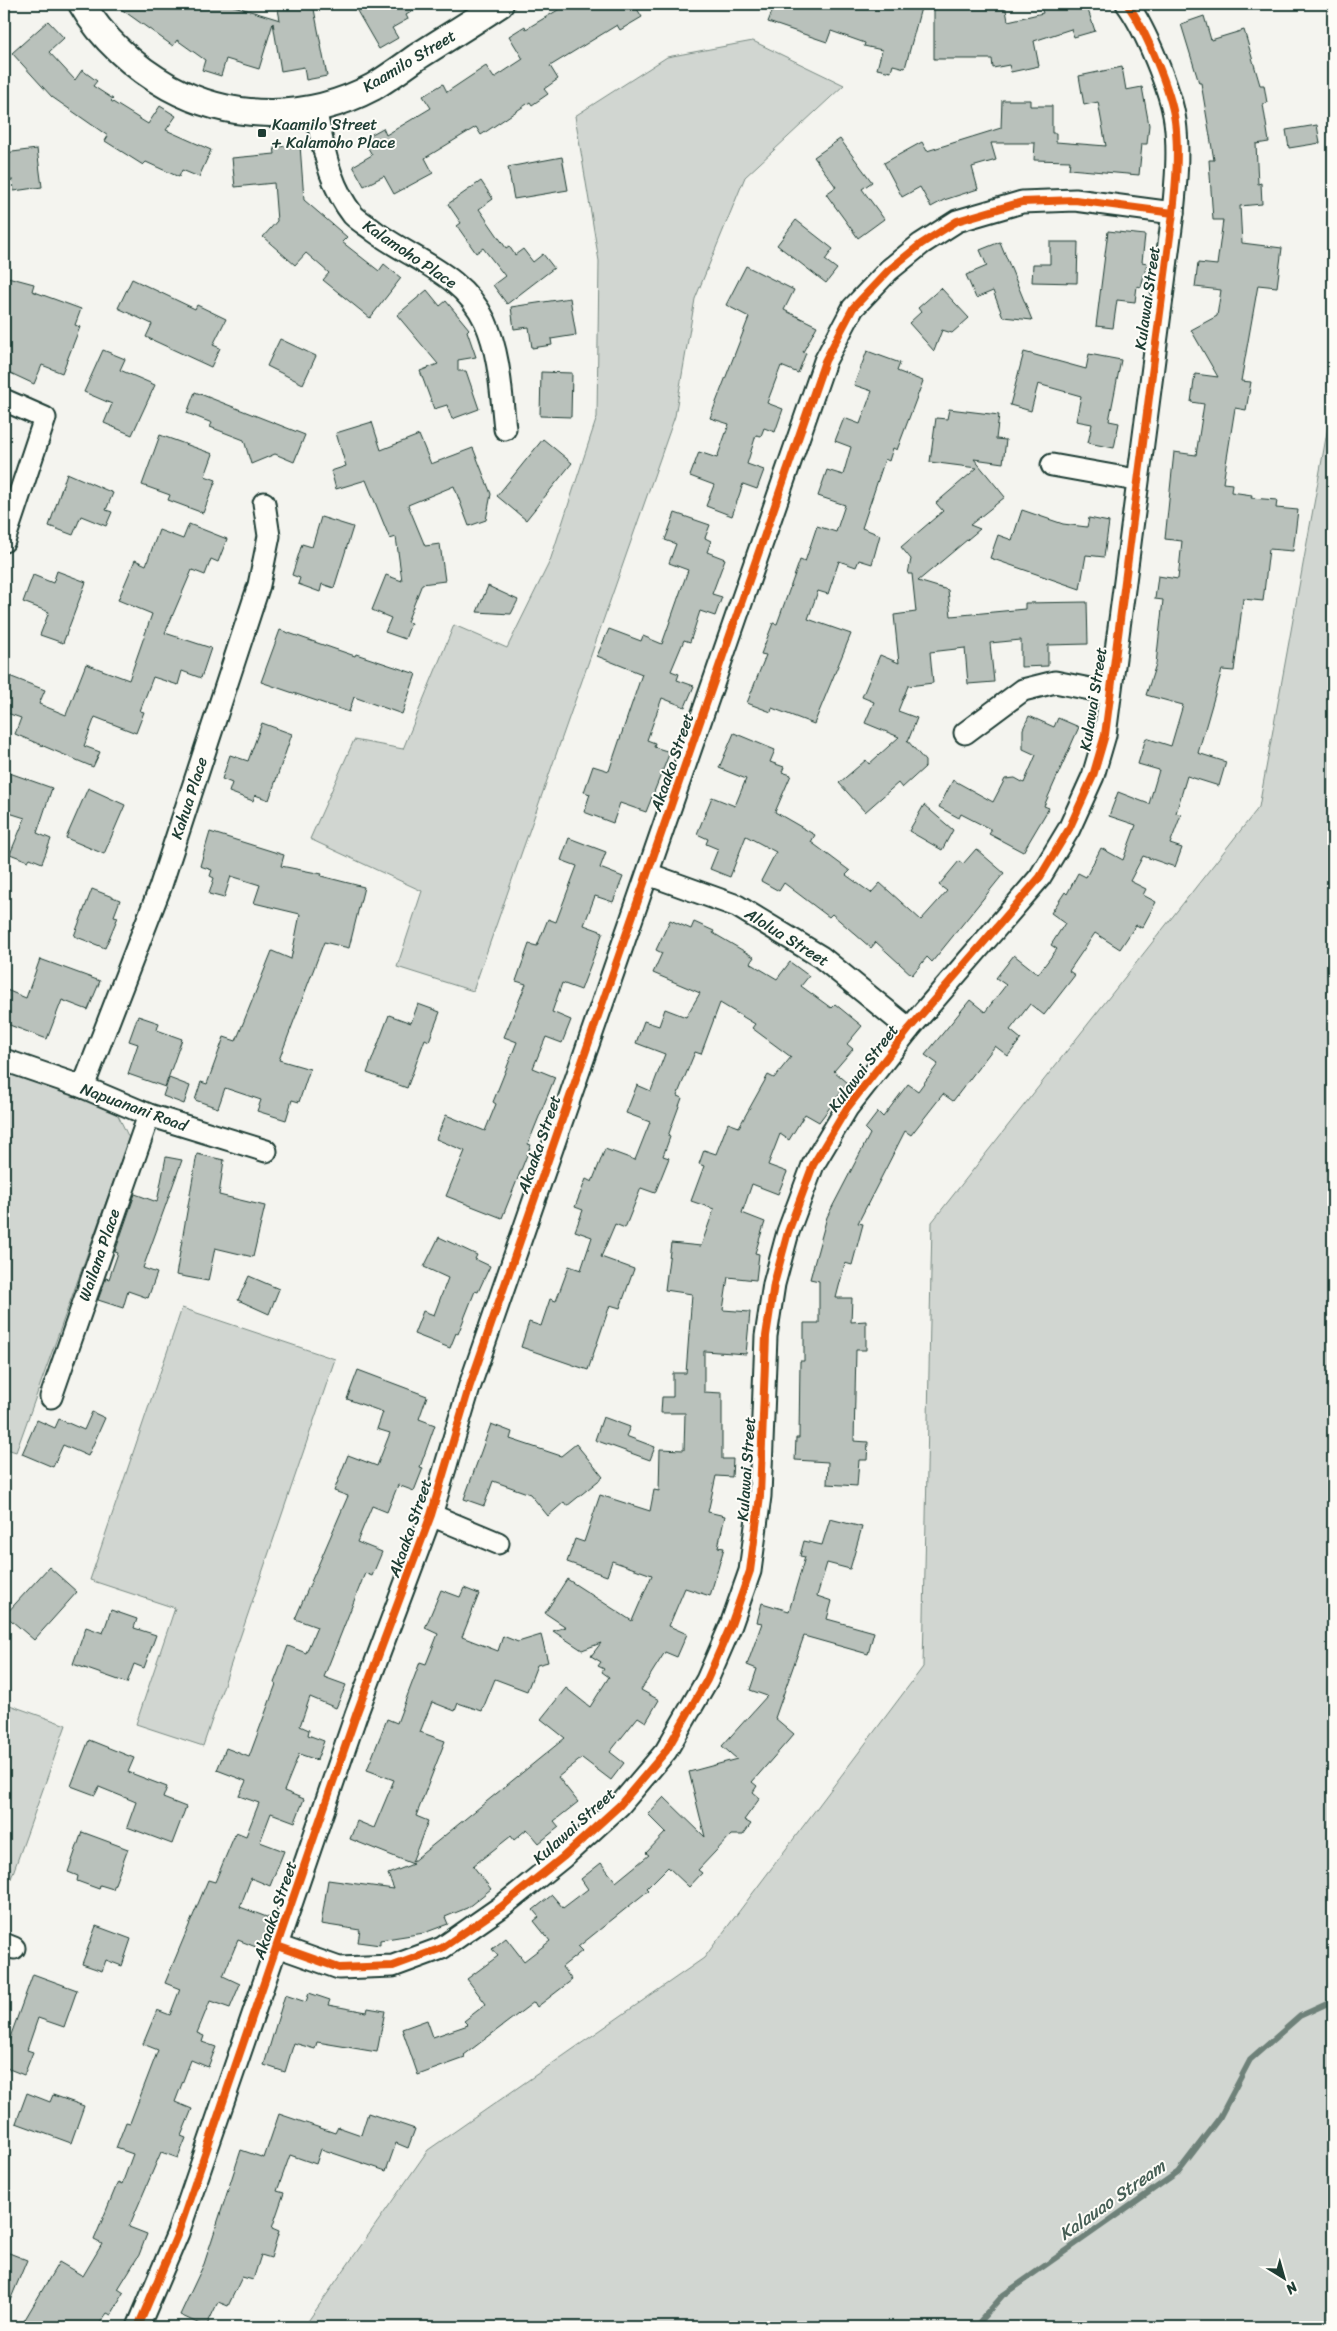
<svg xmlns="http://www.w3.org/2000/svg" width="1337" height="2331" font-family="Sriracha,sans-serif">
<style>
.green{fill:#d1d6d1;stroke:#788a82}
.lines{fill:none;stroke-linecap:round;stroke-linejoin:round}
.stream{stroke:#6e8179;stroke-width:5.5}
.building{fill:#b9c1bb;stroke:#1f3d34}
.minor-casing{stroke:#1f3d34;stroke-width:25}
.tertiary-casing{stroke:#1f3d34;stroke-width:30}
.minor{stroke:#fdfcf7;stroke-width:21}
.tertiary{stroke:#fdfcf7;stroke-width:26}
.cycleway-casing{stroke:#fdfcf7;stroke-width:11}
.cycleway{stroke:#e8590c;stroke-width:8}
.poi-dot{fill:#1f3d34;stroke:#fdfcf7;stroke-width:2}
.labels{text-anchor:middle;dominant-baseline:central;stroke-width:4;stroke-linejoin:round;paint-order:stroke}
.street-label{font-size:16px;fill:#1f3d34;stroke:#fdfcf7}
.poi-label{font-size:16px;fill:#1f3d34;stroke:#fdfcf7;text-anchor:start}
.water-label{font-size:18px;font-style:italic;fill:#475f56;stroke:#fdfcf7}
</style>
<rect width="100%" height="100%" fill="#f4f4ef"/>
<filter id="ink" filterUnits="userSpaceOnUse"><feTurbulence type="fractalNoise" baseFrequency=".02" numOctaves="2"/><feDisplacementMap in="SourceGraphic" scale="10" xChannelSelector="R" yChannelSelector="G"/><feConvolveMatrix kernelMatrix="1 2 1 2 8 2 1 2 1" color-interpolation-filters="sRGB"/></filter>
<g filter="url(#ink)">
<g class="green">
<polygon points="753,41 844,85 745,177 695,299 675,416 473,991 397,967 422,891 310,839 354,740 403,749 454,625 507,648 550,561 597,417 599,261 575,116 667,57"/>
<polygon points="1333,399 1333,2327 304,2327 428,2150 704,1958 923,1667 932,1222 1259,807"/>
<polygon points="4,1070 115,1109 129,1138 16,1452 4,1448"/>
<polygon points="182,1308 335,1359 203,1746 136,1724 175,1608 90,1580"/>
<polygon points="4,1703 66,1725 4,1898"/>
</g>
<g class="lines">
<polyline class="stream" points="975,2327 1003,2295 1178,2172 1220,2117 1250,2060 1300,2016 1333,2001"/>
</g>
<g class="building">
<polygon points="114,4 227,4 280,20 277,4 313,4 327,76 306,80 304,67 281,71 273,23 259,69 226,59 221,76 202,70 205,60 177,40 173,46"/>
<polygon points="353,4 425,4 406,15 408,19 392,28 398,38 379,49"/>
<polygon points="568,4 634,4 642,17 620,30 617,25 550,66 558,79 544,89 548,94 532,105 530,102 481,135 476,127 425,158 433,173 394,194 384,176 364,186 353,166 372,155 363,139 383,128 386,135 431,108 423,96 443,84 447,92 486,66 494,78 523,59 509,36 525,26 526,29"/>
<polygon points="775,4 875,4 894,8 895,4 922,4 905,68 893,65 891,72 877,69 882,50 864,46 865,43 831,31 827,42 768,22"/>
<polygon points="934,4 1005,4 1008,21 1043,13 1040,4 1086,4 1095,31 1074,37 1071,29 1034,41 1039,66 1011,72 1009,65 993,68 992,59 934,59"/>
<polygon points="1204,16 1211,40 1244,30 1260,85 1264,85 1267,103 1263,104 1269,142 1256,144 1258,184 1261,183 1262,204 1240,206 1242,243 1282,248 1277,287 1258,285 1241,381 1251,382 1246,410 1235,408 1223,483 1232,484 1231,492 1252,495 1251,498 1277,500 1276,508 1298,510 1293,551 1269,549 1263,601 1243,599 1234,671 1222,670 1198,753 1226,762 1219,786 1187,776 1176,813 1181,815 1170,844 1182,848 1175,867 1143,856 1130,881 1146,889 1143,895 1156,902 1142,928 1136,925 1120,949 1095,933 1069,971 1075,975 1044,1015 1030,1004 1010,1030 1021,1039 1008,1056 995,1046 953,1101 943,1094 911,1135 905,1131 858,1223 863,1224 852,1265 845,1263 836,1298 852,1298 851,1322 866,1321 866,1350 856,1350 854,1441 868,1442 867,1460 859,1460 857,1486 827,1484 828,1462 795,1460 796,1438 799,1438 800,1361 804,1361 804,1323 819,1323 819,1281 810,1279 827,1217 870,1134 865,1129 878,1112 883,1117 908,1084 918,1091 938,1064 925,1055 970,1000 985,1012 1006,985 996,978 1014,955 1038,974 1057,949 1051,945 1065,923 1051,913 1065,892 1067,894 1078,873 1086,877 1101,848 1123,860 1136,825 1109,816 1118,792 1149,804 1159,770 1138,764 1146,738 1171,746 1183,705 1146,695 1156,664 1163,600 1155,599 1158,576 1178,579 1182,541 1165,539 1174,452 1196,455 1204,404 1191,402 1195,374 1218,377 1191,330 1217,316 1221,290 1195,287 1198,263 1217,265 1223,220 1213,220 1209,160 1214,160 1201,83 1199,83 1181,24"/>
<polygon points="48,21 64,38 49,52 75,80 82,70 97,81 93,86 113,99 111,101 148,124 160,106 176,116 166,130 211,150 199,177 182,170 179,177 146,162 143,165 105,141 108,136 52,97 12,53"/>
<polygon points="1122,67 1126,90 1142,87 1149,125 1147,144 1142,144 1139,175 1069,169 1070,161 1034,160 1035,143 991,143 996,160 972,167 978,189 944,200 931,207 920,187 902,197 884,163 922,142 927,151 1001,128 1002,100 1030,100 1030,106 1052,106 1052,133 1056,133 1056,142 1106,146 1098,102 1084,105 1079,76"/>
<polygon points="1317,125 1320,143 1289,148 1286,130"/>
<polygon points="840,139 872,182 862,189 884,219 858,238 826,194 836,187 814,157"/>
<polygon points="300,145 304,200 347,237 342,242 379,271 384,264 401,278 370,318 323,280 329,273 306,253 295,265 263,237 277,221 274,183 235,187 232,158 275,154 274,147"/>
<polygon points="37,149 42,187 14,191 13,180 4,181 4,153"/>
<polygon points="562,157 568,190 514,199 508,167"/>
<polygon points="481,181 493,199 479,209 506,248 509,246 515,255 523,249 533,262 543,254 554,268 507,304 493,285 505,276 483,248 476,253 457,226 461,223 448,204"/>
<polygon points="796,220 833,249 825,260 837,269 826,283 777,245"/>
<polygon points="1108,231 1145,235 1142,262 1147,263 1141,287 1137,286 1135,302 1117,300 1113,328 1096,326"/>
<polygon points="1000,242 1012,271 1032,320 1003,317 993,291 976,298 966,275 987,266 980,250"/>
<polygon points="1050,242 1078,242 1077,283 1032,282 1033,264 1050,264"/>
<polygon points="746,266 794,290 784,310 817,326 803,352 806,353 798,373 781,366 767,403 783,409 775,432 764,428 761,436 756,435 747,464 764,470 757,489 743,484 732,516 706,506 714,485 690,476 699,452 717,458 729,424 710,418 749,317 726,305"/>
<polygon points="4,276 34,284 32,291 81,309 75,325 80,327 62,373 42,365 34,384 4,370"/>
<polygon points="132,279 195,309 197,305 226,319 213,345 220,348 211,367 146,337 152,324 118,308"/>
<polygon points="941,288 969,318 952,333 942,330 934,351 909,323 921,312 918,308"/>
<polygon points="427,290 440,306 446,301 469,329 467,331 476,357 458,360 458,371 466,371 479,409 452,419 447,405 434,409 420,371 438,364 397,315"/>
<polygon points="570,298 576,335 551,339 552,345 532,348 529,327 514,329 511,307"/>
<polygon points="280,339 316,356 303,384 267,366"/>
<polygon points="103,350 125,359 120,370 155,385 132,435 104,423 112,404 84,392"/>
<polygon points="867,351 900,363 897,371 923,381 897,450 893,448 889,461 885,459 862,528 880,535 872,564 859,560 856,567 839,561 828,594 818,591 808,619 851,634 814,724 772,708 771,712 747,703 766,655 761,654 773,623 777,624 800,560 805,562 817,526 836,532 845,505 818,496 827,470 843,475 851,447 835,441 844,418 860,424 872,391 854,385"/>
<polygon points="1024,352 1086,369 1089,354 1121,360 1109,421 1119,423 1114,448 1088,443 1092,424 1076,421 1081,396 1038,384 1031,411 1010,405"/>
<polygon points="541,372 572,373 571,417 540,416"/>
<polygon points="195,392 305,435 294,462 275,454 251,464 244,440 210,427 212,423 187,413"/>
<polygon points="949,409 999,415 996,439 1006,440 1003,463 974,459 1005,497 970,525 980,529 918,581 948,590 951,616 1025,609 1025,603 1087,602 1088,644 1048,645 1048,666 1021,667 1021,640 990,643 994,682 968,684 965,648 930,652 933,683 908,686 898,711 917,718 908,741 907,740 925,761 925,767 902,788 898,783 865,812 839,783 866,760 869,764 899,737 865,723 874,702 862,697 880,655 899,663 894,615 916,612 912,574 908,574 911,559 901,547 943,511 936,503 977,468 930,462 936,418 947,419"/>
<polygon points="372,422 381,450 419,435 431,464 473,448 491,494 486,520 469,526 454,486 408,505 425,546 440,544 445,581 422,584 407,622 411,623 405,639 385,632 391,618 372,610 386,575 402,581 396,537 390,539 366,480 336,489 331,471 346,466 336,433"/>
<polygon points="160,435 213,454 205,476 216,480 203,513 168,500 170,495 142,485"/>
<polygon points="543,439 572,463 526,520 497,496"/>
<polygon points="67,473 113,493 106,510 112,512 106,526 81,516 73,535 49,526"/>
<polygon points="1022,510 1063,524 1087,527 1089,518 1109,522 1104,557 1086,555 1080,589 990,558 998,535 1012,540"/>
<polygon points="675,513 710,525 705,538 711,541 707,552 725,559 712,594 722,597 715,616 700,611 690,642 684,640 671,671 679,674 677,680 694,686 685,707 662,698 647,740 655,743 654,747 670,752 646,812 620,803 613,823 584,812 590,794 584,792 593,766 609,771 642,674 597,656 609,629 641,641 643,636 662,644 688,570 669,563 676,544 665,540"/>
<polygon points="321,517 353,527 334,588 322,584 320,592 298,584 300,578 292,575 302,544 312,547"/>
<polygon points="189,524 227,539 218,562 211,559 205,575 192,570 165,633 211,648 201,678 182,671 178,685 153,677 140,711 144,712 136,733 95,717 84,746 100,752 93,767 15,734 21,718 4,712 4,674 45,690 39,704 66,715 86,664 129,680 152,614 118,600 135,560 146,565 159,530 183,539"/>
<polygon points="57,571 86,582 63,643 40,635 49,612 23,602 33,575 53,583"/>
<polygon points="488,586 518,600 511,614 477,612"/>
<polygon points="280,630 355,656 356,654 416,674 402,714 354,697 349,712 261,682"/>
<polygon points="1029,716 1054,727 1058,718 1079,727 1044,806 1049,808 1023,852 989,834 992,830 961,814 959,818 939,807 953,780 993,802 1005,779 1015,778 1024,783 1036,755 1023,749 1023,729"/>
<polygon points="262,723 292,734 269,800 255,795 253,801 229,792 232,783 222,779 230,755 248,761"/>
<polygon points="734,733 775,750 770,762 784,767 782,772 791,775 775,812 815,835 811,842 850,871 846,875 871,893 880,883 921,920 947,891 939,885 959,861 963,864 976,849 1004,873 932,962 927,957 912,975 876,942 871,948 832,914 829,917 784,883 779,891 761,881 776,852 746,836 730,877 710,869 718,849 706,844 708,839 697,834 712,797 735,806 746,779 719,768"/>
<polygon points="4,771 52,788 37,833 51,839 42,863 30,858 28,861 10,854 25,818 6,812 9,804 4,803"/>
<polygon points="88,788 125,805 104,854 66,838"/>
<polygon points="924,805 953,830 942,850 909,831"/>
<polygon points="210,832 284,855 281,866 322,874 321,876 364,887 349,948 324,942 279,1060 310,1069 299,1102 292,1100 286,1120 257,1111 261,1100 225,1088 218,1108 195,1100 201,1082 207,1084 224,1037 236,1041 272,951 291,959 300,914 254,903 260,885 231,876 224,898 209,894 214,878 210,876 212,870 200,866"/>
<polygon points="569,838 606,852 600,868 623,877 613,902 595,896 584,925 603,932 581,990 562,983 552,1012 571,1020 562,1043 546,1037 533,1068 555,1077 528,1144 531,1145 502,1218 446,1196 465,1151 436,1139 446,1115 485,1131 496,1104 493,1102 517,1042 504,1037 526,984 516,981 529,944 537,946 548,919 556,922 577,866 561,860"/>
<polygon points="92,889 120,900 114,916 118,917 105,948 74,936"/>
<polygon points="670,920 691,929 694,922 714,931 713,933 754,957 750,963 777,979 790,962 809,976 801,986 831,1008 835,1004 862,1026 847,1044 853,1049 834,1071 848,1083 819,1122 805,1114 789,1140 780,1134 768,1165 787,1172 778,1194 752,1184 742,1213 765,1222 755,1253 759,1254 756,1280 728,1277 723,1310 750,1312 746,1354 704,1351 704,1392 722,1393 722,1459 733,1459 732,1477 716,1476 708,1512 725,1516 718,1547 724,1548 710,1596 685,1588 669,1626 687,1634 677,1657 665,1652 641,1690 659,1700 646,1722 638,1717 610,1752 624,1763 611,1780 582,1758 558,1777 578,1802 554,1821 559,1827 539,1843 527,1829 514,1840 511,1836 473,1866 491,1889 467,1908 445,1917 448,1924 424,1933 380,1940 380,1945 358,1942 360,1930 321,1924 328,1880 394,1889 388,1874 413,1864 350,1839 357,1821 374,1828 394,1780 367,1770 387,1719 397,1723 420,1662 426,1664 438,1634 425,1628 441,1590 460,1597 464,1588 479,1594 462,1637 498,1651 503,1636 518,1642 541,1635 548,1662 537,1665 527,1691 495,1679 482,1711 458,1703 455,1711 432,1702 420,1732 445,1741 416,1816 428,1821 412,1862 565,1738 541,1719 566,1688 590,1707 609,1677 602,1672 604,1669 598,1666 601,1662 591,1656 601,1643 582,1650 553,1631 566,1627 545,1613 567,1579 632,1621 652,1575 612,1561 607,1576 567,1562 575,1539 584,1542 600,1495 650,1511 654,1490 659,1491 660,1449 684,1450 685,1413 661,1413 662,1397 673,1397 673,1373 686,1373 692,1294 665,1290 671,1243 701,1246 714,1209 691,1201 704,1166 699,1164 704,1150 716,1154 728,1123 739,1127 768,1075 774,1078 791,1057 752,1028 755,1024 720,1003 701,1054 695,1052 677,1096 682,1098 668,1136 670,1137 663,1156 669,1158 655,1193 641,1188 625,1228 615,1224 601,1257 634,1269 620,1308 610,1305 588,1370 521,1347 529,1322 541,1326 550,1299 556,1301 569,1266 581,1270 592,1237 575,1231 583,1210 575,1207 586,1179 592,1182 605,1149 635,1160 650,1122 626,1113 637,1085 651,1091 665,1054 636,1043 644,1021 659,1026 665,1009 686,1017 700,993 653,973 662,953 656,950"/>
<polygon points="40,959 100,981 88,1010 62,1000 47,1039 4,1023 4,989 26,998"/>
<polygon points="418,1004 440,1012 429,1041 425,1039 407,1088 367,1073 389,1015 411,1023"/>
<polygon points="138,1016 159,1023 157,1030 182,1039 165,1087 128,1074 138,1044 129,1041"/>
<polygon points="169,1078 190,1086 184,1104 163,1096"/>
<polygon points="197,1154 224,1160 219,1195 265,1206 253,1257 215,1248 208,1281 176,1275"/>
<polygon points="166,1157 182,1160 143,1268 157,1273 148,1298 128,1291 123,1308 98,1300 106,1278 109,1279 118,1253 115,1252 135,1194 157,1202"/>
<polygon points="439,1237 477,1255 475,1259 490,1266 478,1292 475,1291 458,1334 456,1333 450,1348 414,1334 423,1311 434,1315 448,1278 424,1267"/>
<polygon points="249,1276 279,1289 269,1314 238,1300"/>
<polygon points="358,1370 427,1396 419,1419 435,1425 420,1467 423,1468 414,1491 398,1485 387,1512 372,1506 357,1542 382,1552 372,1576 365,1573 324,1677 346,1685 336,1708 310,1697 300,1726 309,1730 308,1735 324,1741 317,1760 299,1754 284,1791 304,1799 295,1822 271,1813 260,1842 284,1851 270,1886 251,1878 240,1907 272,1919 261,1949 238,1940 223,1976 240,1984 230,2008 210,2001 197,2033 204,2036 202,2042 216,2047 208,2067 191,2060 175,2102 192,2109 181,2136 186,2138 178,2158 161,2152 129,2227 147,2234 139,2255 118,2289 124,2293 111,2315 107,2313 97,2327 33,2327 24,2321 59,2262 83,2276 102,2244 94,2240 118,2182 122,2184 133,2154 116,2148 126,2122 130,2123 158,2050 143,2044 157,2010 170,2015 180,1989 165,1983 208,1880 215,1882 236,1832 246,1836 259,1803 239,1796 246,1781 217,1770 226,1748 249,1757 276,1684 274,1683 288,1646 306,1653 317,1627 295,1619 348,1496 334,1491 348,1455 377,1466 390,1433 377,1429 383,1412 347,1399"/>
<polygon points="92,1412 105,1418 88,1456 63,1445 53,1467 22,1454 37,1420 55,1428 59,1419 84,1430"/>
<polygon points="603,1417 630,1427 626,1436 655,1447 650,1460 595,1440"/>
<polygon points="491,1424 512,1432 510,1439 561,1456 576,1444 603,1477 567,1506 564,1502 548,1516 530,1494 493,1481 484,1506 464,1499"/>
<polygon points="830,1519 862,1527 850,1569 827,1563 817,1596 832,1601 827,1619 874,1632 868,1654 804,1636 775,1718 794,1734 752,1782 757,1786 753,1792 760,1798 744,1820 751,1824 743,1835 731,1835 698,1870 702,1873 689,1887 668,1867 647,1888 649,1890 578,1947 582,1951 562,1967 572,1980 537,2007 534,2002 464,2055 465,2058 418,2075 402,2029 427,2020 433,2037 468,2025 464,2021 486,2004 467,1979 498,1956 492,1949 506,1938 524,1961 550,1941 534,1921 539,1917 533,1910 552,1895 563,1908 588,1889 581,1879 601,1863 616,1882 649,1855 646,1853 666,1832 648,1814 664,1797 705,1837 689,1772 737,1759 722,1746 767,1696 750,1690 757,1669 747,1665 762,1623 757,1622 762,1603 789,1611 805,1557 800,1556 804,1541 822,1545"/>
<polygon points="49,1567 77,1592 34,1640 5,1615"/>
<polygon points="111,1610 137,1619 134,1628 156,1635 144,1668 134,1664 127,1683 73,1664 86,1627 103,1633"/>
<polygon points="89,1740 134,1758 128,1772 167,1787 163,1798 186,1807 172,1844 127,1827 136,1802 99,1787 95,1795 71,1786"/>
<polygon points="82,1832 128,1849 113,1889 100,1885 99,1889 77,1881 78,1876 68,1872"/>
<polygon points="96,1926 131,1939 122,1966 106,1960 102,1971 82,1964"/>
<polygon points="33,1974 77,1990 64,2027 38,2018 27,2050 33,2052 24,2075 4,2067 4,2041 8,2043"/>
<polygon points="309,1993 330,2000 328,2005 367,2012 368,2008 385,2011 377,2052 317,2042 315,2049 294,2043 285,2072 264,2065 285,1995 306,2002"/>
<polygon points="27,2093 50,2102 53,2095 84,2106 71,2143 16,2123"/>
<polygon points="368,2113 415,2129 408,2148 396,2143 386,2171 321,2149 316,2164 290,2155 277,2191 284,2193 272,2228 279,2231 271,2258 261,2255 253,2280 242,2277 228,2306 218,2302 206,2327 180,2315 204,2264 241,2150 264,2158 279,2114 335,2133 338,2127 361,2135"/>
<polygon points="4,2251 27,2260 4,2315"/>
</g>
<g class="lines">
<g class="minor-casing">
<g id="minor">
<path d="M315 109C324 148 328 183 353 215 359 221 368 226 374 231 413 260 463 274 485 321 500 354 501 393 505 429"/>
<polyline points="4,400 45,418 4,541"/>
<polyline points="1052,465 1136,480"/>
<polyline points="965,733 1023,690 1055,682 1110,693"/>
<polyline points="648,874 737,906 821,957 909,1029"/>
<polyline points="4,1060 83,1087 149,1115 266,1151"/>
<polyline points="83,1087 160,888 259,585 269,536 264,503"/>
<polyline points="51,1397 149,1115"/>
<polyline points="431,1515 498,1543"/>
<polyline points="4,1944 14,1948"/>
<path d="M277 1946 339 1968 393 1966 442 1948 501 1907 563 1857 620 1805 666 1751 707 1680 731 1625 750 1571 760 1496 766 1336 774 1284 788 1232 813 1165 847 1108 909 1029 1040 877 1069 829 1093 776 1105 735 1173 213C1176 183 1179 151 1175 121 1171 91 1145 28 1127 4"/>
<polyline points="138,2327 178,2233 356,1715 431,1515 469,1388 825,361 853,308 889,270 921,244 957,221 1022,202 1075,200 1173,213"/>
</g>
</g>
<g class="tertiary-casing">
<path id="tertiary" d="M82 4C102 39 135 68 169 87 233 122 309 121 373 87 388 78 403 67 417 57 445 39 473 22 500 4"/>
</g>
<use href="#minor" class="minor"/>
<use href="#tertiary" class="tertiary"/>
<g class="cycleway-casing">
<g id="cycleway">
<path d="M277 1946 339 1968 393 1966 442 1948 501 1907 563 1857 620 1805 666 1751 707 1680 731 1625 750 1571 760 1496 766 1336 774 1284 788 1232 813 1165 847 1108 909 1029 1040 877 1069 829 1093 776 1105 735 1173 213C1176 183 1179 151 1175 121 1171 91 1145 28 1127 4"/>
<polyline points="138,2327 178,2233 356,1715 431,1515 469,1388 825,361 853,308 889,270 921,244 957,221 1022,202 1075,200 1173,213"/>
</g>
</g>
<use href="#cycleway" class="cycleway"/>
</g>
</g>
<rect class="poi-dot" x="257" y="128" width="10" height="10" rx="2.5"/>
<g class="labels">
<g class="street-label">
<text transform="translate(409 61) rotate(-31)">Kaamilo Street</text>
<text transform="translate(410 254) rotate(34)">Kalamoho Place</text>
<text transform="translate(1147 298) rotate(-82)">Kulawai Street</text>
<text transform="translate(1093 699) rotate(-81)">Kulawai Street</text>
<text transform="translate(672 762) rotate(-71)">Akaaka Street</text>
<text transform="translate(189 798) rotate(-72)">Kahua Place</text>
<text transform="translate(787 937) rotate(32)">Alolua Street</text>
<text transform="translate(863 1068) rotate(-53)">Kulawai Street</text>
<text transform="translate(134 1107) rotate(20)">Napuanani Road</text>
<text transform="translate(539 1144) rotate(-71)">Akaaka Street</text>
<text transform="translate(99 1255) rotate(-71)">Wailana Place</text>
<text transform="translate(746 1469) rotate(-86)">Kulawai Street</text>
<text transform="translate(410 1528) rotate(-71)">Akaaka Street</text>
<text transform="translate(574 1826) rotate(-42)">Kulawai Street</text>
<text transform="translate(275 1910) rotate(-71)">Akaaka Street</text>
</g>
<g class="poi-label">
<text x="272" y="124">Kaamilo Street<tspan x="272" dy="18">+ Kalamoho Place</tspan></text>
</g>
<g class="water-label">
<text transform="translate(1112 2200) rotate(-35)">Kalauao Stream</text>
</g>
</g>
<rect width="1337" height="2331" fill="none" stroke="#fdfcf7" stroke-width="20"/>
<rect x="10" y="10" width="1317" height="2311" fill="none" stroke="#1f3d34" stroke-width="2" filter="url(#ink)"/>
<g transform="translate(1284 2278) rotate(143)" stroke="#fdfcf7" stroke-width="4" paint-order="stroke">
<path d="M0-4L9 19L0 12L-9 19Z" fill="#1f3d34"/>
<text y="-8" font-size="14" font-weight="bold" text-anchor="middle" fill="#1f3d34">N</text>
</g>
</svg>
